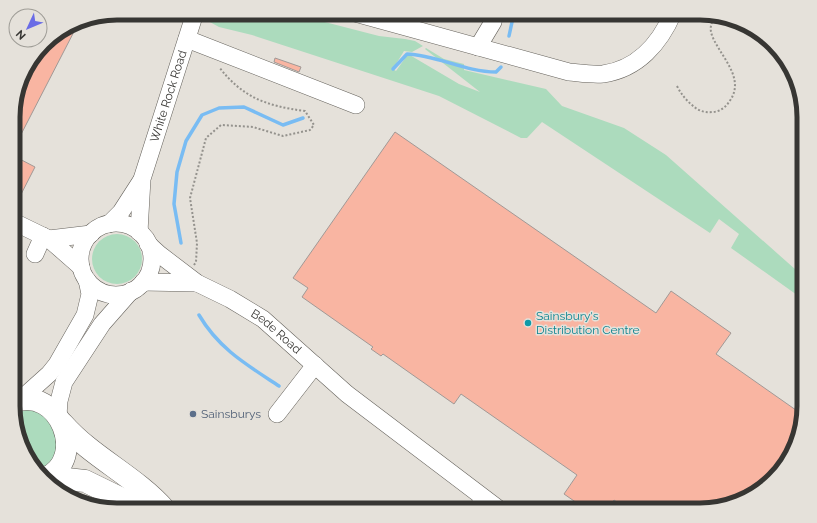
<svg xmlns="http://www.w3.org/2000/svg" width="817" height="523" font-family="Raleway,sans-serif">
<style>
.green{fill:#acdbbd}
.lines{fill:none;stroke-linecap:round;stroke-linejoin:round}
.stream{stroke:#79bcf3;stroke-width:3.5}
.building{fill:#f9b5a2;stroke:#a19996}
.minor-casing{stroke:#65625c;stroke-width:18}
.major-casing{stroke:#65625c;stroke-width:22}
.highway-casing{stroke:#65625c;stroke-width:23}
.path{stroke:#94928d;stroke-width:2;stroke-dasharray:2 2;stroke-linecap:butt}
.minor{stroke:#fff;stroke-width:17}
.major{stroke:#fff;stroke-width:21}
.highway{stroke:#fff;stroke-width:22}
.culture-dot{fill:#0f9aa8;stroke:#e5e1da;stroke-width:1.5}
.service-dot{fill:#5c6f8a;stroke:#e5e1da;stroke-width:1.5}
.labels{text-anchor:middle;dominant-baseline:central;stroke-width:3;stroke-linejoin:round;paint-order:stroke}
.street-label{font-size:12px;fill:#373633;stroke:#e5e1da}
.culture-label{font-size:12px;fill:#0d838f;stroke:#e5e1da;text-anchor:start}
.service-label{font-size:12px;fill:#4e5e75;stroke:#e5e1da;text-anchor:start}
.rim{fill:none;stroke:#373633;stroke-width:5}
</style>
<rect width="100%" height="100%" fill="#e5e1da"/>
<g class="green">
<polygon points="210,13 290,13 379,36 405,39 415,41 423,46 412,52 404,51 393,69 396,71 408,54 459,84 480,92 425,49 426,48 444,59 464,64 464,70 546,89 562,106 624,128 666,155 804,277 804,300 731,248 739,234 719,219 710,233 542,122 527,138 521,138 439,96 252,35 219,27 208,21"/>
<circle cx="117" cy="259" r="25"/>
<polygon points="18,409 38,411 56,429 56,456 39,472 27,458 14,420 14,410"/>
</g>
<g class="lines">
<g class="stream">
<polyline points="509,36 514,13"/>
<path d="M393 69 407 54C437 55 465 72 496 72L501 67"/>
<polyline points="181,243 174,204 177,172 186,141 202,115 219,108 244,107 283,125 303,118"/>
<path d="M199 315C219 349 247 365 279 386"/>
</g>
</g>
<g class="building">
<polygon points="80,20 14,148 14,103 24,71 48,39"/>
<polygon points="275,58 301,67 299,72 274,62"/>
<polygon points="395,132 656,313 671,291 731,333 716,354 803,415 786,464 752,496 707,510 628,510 614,500 607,510 587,510 564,494 577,475 461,394 454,404 383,354 381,356 371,349 373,347 302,297 308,288 293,278"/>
<polygon points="14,156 35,167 14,208"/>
</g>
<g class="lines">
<g class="minor-casing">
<g id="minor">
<path d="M355 13 569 72C580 73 592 75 603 74 638 69 660 43 673 13"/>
<polyline points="187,39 356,105"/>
<polyline points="478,47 493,22 495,13"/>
<polyline points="14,222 49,239 81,267"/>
<circle cx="116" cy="259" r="36"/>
<polyline points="109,224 121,212 141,181"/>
<path id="s1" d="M139 232 142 179 195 13"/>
<polyline points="49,239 91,234"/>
<path id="s2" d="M148 244 159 254 197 283 230 299 263 319 347 394 500 510"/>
<polyline points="35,254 43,236"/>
<polyline points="143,282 197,283"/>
<polyline points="20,400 49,374 57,364 85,315 90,294 87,280"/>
<polyline points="277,414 315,365"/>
<polyline points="58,416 59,401 64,382 102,324 131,291"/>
<polyline points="476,510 484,499"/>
</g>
</g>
<g class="major-casing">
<path id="major" d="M14 402C59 385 89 459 45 478"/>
</g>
<g class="highway-casing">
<g id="highway">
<path d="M63 424C93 458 135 476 165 510"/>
<polyline points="48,477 85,481 130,503 136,510"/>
</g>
</g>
<g class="path">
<path d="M677 86C681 94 686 100 692 105 697 110 704 113 712 112 719 112 725 108 729 102 748 77 716 53 711 32 710 26 712 22 714 17"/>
<path d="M194 265 196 262 197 243 190 198 206 138 221 125 253 127 283 136 310 130 314 125 305 111C267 106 243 98 219 67"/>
</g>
<use href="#minor" class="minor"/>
<use href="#major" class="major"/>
<use href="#highway" class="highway"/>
</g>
<circle class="culture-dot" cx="528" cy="323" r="4"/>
<circle class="service-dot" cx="193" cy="414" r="4"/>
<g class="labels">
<g class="street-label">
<text stroke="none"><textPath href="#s1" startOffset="140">White Rock Road</textPath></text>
<text stroke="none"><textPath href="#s2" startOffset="156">Bede Road</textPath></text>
</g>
<g class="culture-label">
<text x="536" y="316">Sainsbury's<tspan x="536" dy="14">Distribution Centre</tspan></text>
</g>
<g class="service-label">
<text x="201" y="414">Sainsburys</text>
</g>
</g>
<path d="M0 0H817V523H0ZM117 20H700A97 97 0 0 1 797 117V406A97 97 0 0 1 700 503H117A97 97 0 0 1 20 406V117A97 97 0 0 1 117 20Z" fill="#e5e1da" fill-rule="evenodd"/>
<path class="rim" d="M117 20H700A97 97 0 0 1 797 117V406A97 97 0 0 1 700 503H117A97 97 0 0 1 20 406V117A97 97 0 0 1 117 20Z"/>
<g transform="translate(28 28) rotate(226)"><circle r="19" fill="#e5e1da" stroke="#9f9d97"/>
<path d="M0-3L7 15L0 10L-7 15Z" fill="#6a6ce6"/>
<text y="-6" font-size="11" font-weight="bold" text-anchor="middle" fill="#373633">N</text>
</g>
</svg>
